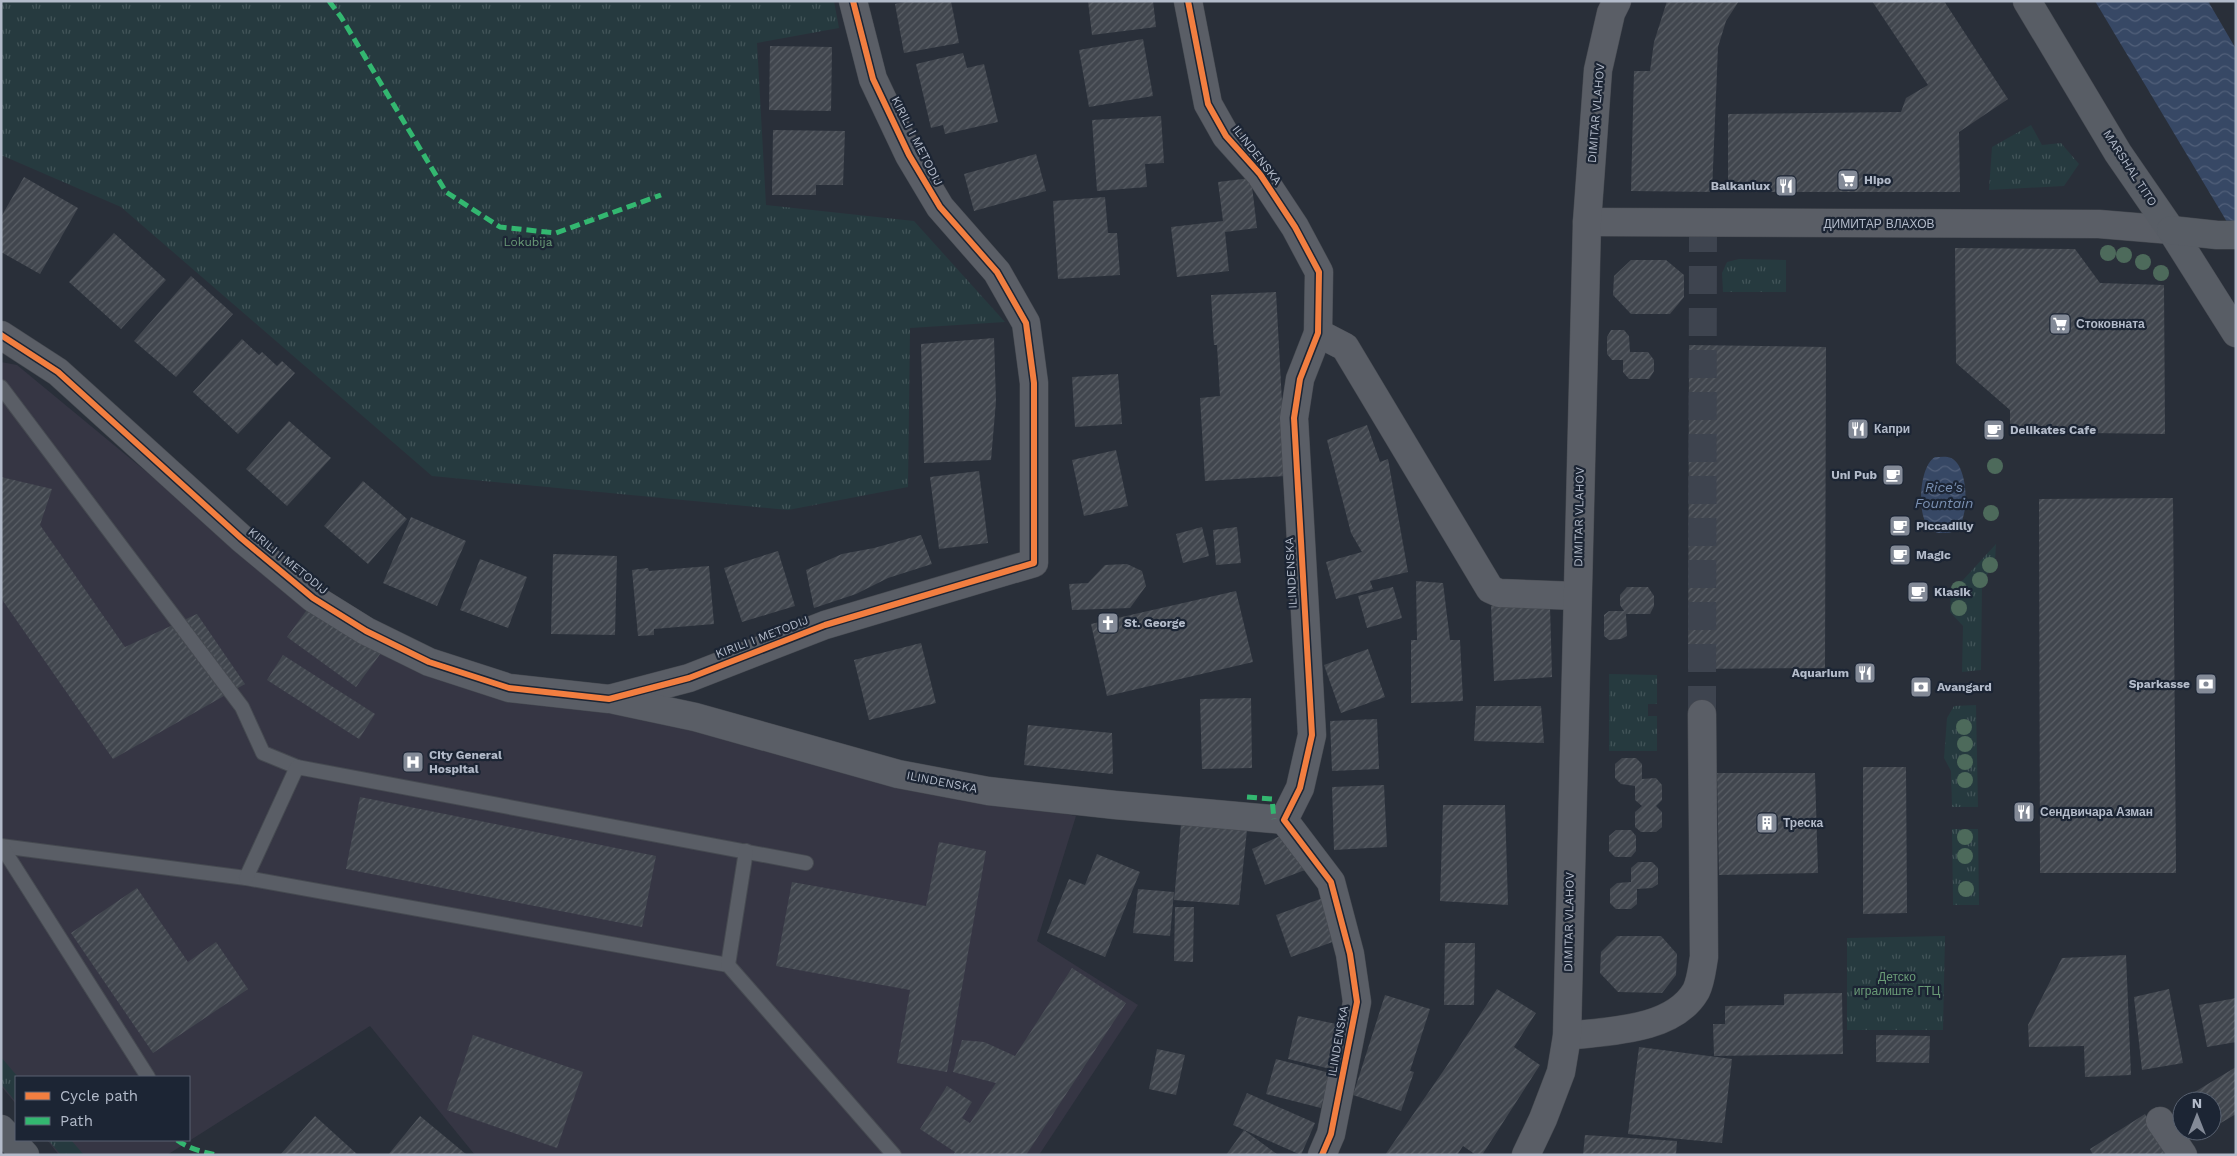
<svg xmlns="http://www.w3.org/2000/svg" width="2237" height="1156" font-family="'Work Sans',sans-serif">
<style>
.medical{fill:#363644}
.grass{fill:url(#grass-tufts)}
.water{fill:url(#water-waves)}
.building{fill:url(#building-hatch)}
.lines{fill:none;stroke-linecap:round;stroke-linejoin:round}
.street-tunnel{stroke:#3e444f;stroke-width:28;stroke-dasharray:28 14;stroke-linecap:butt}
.lane-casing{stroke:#464a51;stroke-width:16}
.street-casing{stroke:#464a51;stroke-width:29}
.secondary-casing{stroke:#464a51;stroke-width:29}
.lane{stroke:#5a5e66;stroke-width:14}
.street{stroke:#5a5e66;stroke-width:28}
.secondary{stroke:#585d65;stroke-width:28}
.quiet{stroke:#33b770;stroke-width:5;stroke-dasharray:10 5;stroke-linecap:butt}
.cycleway-casing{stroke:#1c2534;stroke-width:9}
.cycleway{stroke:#f27e40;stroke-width:6}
.tree{fill:#4d6a5b}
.labels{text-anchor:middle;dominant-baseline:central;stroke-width:4.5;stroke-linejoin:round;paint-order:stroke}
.street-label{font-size:12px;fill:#b3bbca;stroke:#1c2534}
.poi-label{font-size:12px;font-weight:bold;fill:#b3bbca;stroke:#1c2534;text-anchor:start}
.park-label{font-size:12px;fill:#6a9b77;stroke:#1c2534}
.water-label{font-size:14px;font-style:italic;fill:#7a90b2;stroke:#1c2534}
</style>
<defs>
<pattern id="grass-tufts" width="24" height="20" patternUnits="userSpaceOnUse" patternTransform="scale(1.25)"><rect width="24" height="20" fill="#263a3f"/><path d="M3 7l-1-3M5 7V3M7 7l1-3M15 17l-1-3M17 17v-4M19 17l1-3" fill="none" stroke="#435559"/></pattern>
<pattern id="water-waves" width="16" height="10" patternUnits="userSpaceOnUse" patternTransform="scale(1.25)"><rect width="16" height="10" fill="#374865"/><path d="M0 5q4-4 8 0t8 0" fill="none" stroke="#52607a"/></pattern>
<pattern id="building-hatch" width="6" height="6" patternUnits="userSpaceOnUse" patternTransform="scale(1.25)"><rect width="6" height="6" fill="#41464e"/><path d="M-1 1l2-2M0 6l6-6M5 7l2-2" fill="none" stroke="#5a5f66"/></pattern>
</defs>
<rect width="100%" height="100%" fill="#292f39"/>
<polygon class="medical" points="1,362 17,365 298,597 426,670 625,709 894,781 1076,816 1037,941 1138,1005 1039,1155 475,1155 370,1026 167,1155 59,1155 47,1140 189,1140 189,1077 16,1077 16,1104 1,1086"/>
<g class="grass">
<polygon points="1,1 834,1 839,28 757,43 766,205 914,221 1005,322 910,328 908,487 788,510 432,476 121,207 1,155"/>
<polygon points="2031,125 2042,145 2061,143 2079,164 2064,186 1989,190 1992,147"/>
<polygon points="1739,259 1786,260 1786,292 1723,292 1722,273 1727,262"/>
<polygon points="1996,544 1995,561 1982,584 1981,670 1962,672 1963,626 1950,612 1951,588 1963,580"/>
<polygon points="1609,674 1657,675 1657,704 1648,704 1648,716 1657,716 1657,751 1609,751"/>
<polygon points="1976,705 1978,807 1952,807 1951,771 1944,758 1947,718 1954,706"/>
<polygon points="1952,829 1978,829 1979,905 1953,905"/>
<polygon points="1945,936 1943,1030 1847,1030 1847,938"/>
<polygon points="1,1057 18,1077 16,1077 16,1102 1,1084"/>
<polygon points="48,1140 71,1140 84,1155 61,1155"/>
</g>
<g class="water">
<polygon points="2095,1 2208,1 2236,49 2236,237"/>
<path d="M1935 457C1940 457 1947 456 1951 458 1969 466 1970 519 1956 530 1951 534 1943 533 1937 533 1932 530 1928 527 1925 521 1918 507 1920 466 1935 457Z"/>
</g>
<g class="building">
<polygon points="909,1 951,1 959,43 904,53 895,4"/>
<polygon points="1088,1 1153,1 1156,27 1092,35"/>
<polygon points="1667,1 1739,1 1726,21 1718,47 1712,192 1631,191 1634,71 1650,71 1654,42"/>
<polygon points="1872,1 1944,1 2008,99 1959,132 1960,192 1728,192 1728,114 1901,112 1906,98 1928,85"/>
<polygon points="1143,39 1153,96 1089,107 1079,50"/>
<polygon points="770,46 832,47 831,111 769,110"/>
<polygon points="963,53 967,68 984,64 998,122 945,134 943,125 931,128 916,64"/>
<polygon points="1161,116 1164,163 1145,164 1147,187 1097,191 1092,120"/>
<polygon points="773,130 845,131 843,185 816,185 816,195 772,195"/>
<polygon points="1036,154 1046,191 974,211 964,174"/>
<polygon points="24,177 78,208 40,274 1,252 1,217"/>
<polygon points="1251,178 1257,228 1225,232 1229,271 1177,277 1171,227 1223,221 1218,182"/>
<polygon points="1105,197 1108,233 1117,233 1120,275 1058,279 1053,201"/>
<polygon points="114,233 166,280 121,329 69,282"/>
<polygon points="1955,248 2075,249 2100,283 2164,285 2165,434 2010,432 2010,410 1956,363"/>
<polygon points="1631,260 1666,260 1684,275 1684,297 1670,314 1631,314 1613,295 1614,276"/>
<polygon points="191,276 233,314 176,377 134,341"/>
<polygon points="1276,292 1286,476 1205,481 1200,398 1220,396 1217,345 1214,345 1211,295"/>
<polygon points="1611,330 1624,330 1629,336 1630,352 1648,352 1654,360 1654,371 1649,379 1629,379 1623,372 1623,360 1612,360 1607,354 1607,337"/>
<polygon points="994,338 996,401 991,460 924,463 921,344"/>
<polygon points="242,339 259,355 262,352 277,366 282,361 295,373 238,434 193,392"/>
<polygon points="1689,345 1826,347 1825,668 1688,669"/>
<polygon points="1118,374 1122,424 1075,427 1072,377"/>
<polygon points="289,421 331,458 287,506 246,469"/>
<polygon points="1367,425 1380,462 1388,459 1408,572 1370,581 1373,589 1336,599 1326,562 1362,552 1351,533 1327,440"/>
<polygon points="1116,450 1128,506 1084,516 1072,460"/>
<polygon points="979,471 988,543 939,549 930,477"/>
<polygon points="1,477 52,489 40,525 125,647 197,614 245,684 113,759 1,598"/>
<polygon points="363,481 407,519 368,564 324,526"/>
<polygon points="2173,498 2176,873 2040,873 2039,499"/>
<polygon points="411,517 466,541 437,606 383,583"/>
<polygon points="1202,527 1209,556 1183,563 1176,534"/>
<polygon points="1237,527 1241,563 1216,565 1213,530"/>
<polygon points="921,535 932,564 888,578 856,594 814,608 806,570 842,554 874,548"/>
<polygon points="778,551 795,606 742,622 724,568"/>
<polygon points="553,554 617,556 615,635 551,634"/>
<polygon points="480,559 527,577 508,628 460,610"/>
<polygon points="1127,564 1142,571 1146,586 1130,608 1072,610 1069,584 1088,583 1105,565"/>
<polygon points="709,566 714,624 654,629 654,635 638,636 632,570 648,568 649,571"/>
<polygon points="1416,581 1443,583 1450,640 1460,640 1463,701 1411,703 1411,640 1417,640"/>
<polygon points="1393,587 1402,618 1367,628 1358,596"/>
<polygon points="1627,587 1648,587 1654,596 1654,606 1650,614 1626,614 1627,636 1621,639 1609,640 1604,636 1604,615 1609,611 1624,611 1620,605 1620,595"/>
<polygon points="1236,591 1253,662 1107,696 1091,624"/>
<polygon points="312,603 381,653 356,687 287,637"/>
<polygon points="1491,606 1550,606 1552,677 1494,681"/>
<polygon points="921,643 936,703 869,720 854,660"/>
<polygon points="1368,649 1385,697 1341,713 1324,665"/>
<polygon points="283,655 375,714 359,739 267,680"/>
<polygon points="1251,698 1252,768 1202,769 1200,699"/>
<polygon points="1476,706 1541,706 1544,743 1474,741"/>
<polygon points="1377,719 1379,769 1332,771 1330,721"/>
<polygon points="1028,725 1112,733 1113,774 1024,765"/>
<polygon points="1622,758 1636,758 1642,764 1642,779 1656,778 1662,785 1662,800 1656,806 1662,812 1662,827 1656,832 1641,832 1635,827 1635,812 1642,806 1635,800 1635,786 1621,784 1615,778 1615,764"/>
<polygon points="1863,767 1906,767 1907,913 1863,914"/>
<polygon points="1717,773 1815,773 1818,873 1719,875"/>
<polygon points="1384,785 1387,847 1334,850 1332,787"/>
<polygon points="360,797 656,856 642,927 346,869"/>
<polygon points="1443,805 1505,805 1508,905 1440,901"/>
<polygon points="1181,824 1247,830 1239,905 1174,900"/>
<polygon points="1616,830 1631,830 1636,836 1636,851 1631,857 1615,857 1609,851 1609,836"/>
<polygon points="1280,836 1305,870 1265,885 1252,849"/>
<polygon points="939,842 986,851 947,1072 897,1063 910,990 776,966 792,882 926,906"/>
<polygon points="1097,854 1140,872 1105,957 1047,933 1069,879 1085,885"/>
<polygon points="1638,862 1652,862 1658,868 1658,884 1652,888 1637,889 1637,904 1631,909 1616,909 1610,903 1610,889 1617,883 1631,882 1631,868"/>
<polygon points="137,888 188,962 216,942 248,989 153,1053 71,933"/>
<polygon points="1138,889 1174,892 1170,936 1133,933"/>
<polygon points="1323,898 1338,940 1291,957 1276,915"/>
<polygon points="1175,907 1194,907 1193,962 1174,961"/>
<polygon points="1617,936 1661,936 1677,954 1676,975 1662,993 1618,992 1600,973 1601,952"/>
<polygon points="1445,943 1475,943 1474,1005 1444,1005"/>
<polygon points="2126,955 2131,1075 2085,1077 2084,1046 2029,1047 2028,1025 2062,958"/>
<polygon points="1072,968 1126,1003 1026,1155 953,1155 955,1152 920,1129 947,1086 972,1102 962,1118 970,1123 996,1083 953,1072 962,1040 984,1042 1015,1056"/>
<polygon points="1497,989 1536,1013 1514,1047 1540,1065 1482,1155 1476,1155 1463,1146 1457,1155 1385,1155 1446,1067"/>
<polygon points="2169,989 2183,1063 2142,1070 2134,997"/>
<polygon points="1842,993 1843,1054 1714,1056 1713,1024 1725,1024 1725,1006 1784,1005 1784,994"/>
<polygon points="1385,995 1430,1009 1410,1071 1414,1072 1401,1111 1353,1095"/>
<polygon points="2236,998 2236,1042 2207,1047 2199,1005"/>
<polygon points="1298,1016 1341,1025 1331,1069 1288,1059"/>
<polygon points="473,1035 583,1072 557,1148 447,1110"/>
<polygon points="1876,1035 1930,1036 1929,1063 1876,1062"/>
<polygon points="1639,1047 1732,1059 1722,1143 1628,1134"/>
<polygon points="1157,1049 1185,1055 1176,1095 1149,1089"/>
<polygon points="1276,1059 1330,1073 1321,1108 1266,1094"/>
<polygon points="2236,1067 2236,1114 2214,1127 2212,1124 2212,1101 2198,1101 2193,1093"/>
<polygon points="1247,1093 1315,1123 1301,1155 1233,1125"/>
<polygon points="2145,1114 2170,1155 2093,1155 2090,1149"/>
<polygon points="315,1116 358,1155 280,1155"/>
<polygon points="420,1116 467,1155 388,1155"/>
<polygon points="1244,1130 1278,1155 1226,1155"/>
<polygon points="1585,1135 1677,1141 1676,1155 1583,1155"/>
</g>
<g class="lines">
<polyline class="street-tunnel" points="1702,714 1703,224"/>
<g class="lane-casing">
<g id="lane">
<polyline points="1,387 242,707 263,753 297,767"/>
<polyline points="1,846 246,878 728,965 894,1155"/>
<polyline points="2,847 148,1077"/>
<polyline points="246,878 297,767 806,863"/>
<polyline points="728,965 746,851"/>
</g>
</g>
<g class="street-casing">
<g id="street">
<polyline points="1188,1 1208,104 1226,136 1260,174 1295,227 1319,272 1318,333 1300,379 1294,418 1312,735 1300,788 1284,820 1331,882 1350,954 1357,1002 1331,1134 1322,1155"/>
<polyline points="1587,222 2099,224 2171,230"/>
<polyline points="1318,333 1345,347 1490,589 1499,593 1577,596"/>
<polyline points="1,335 58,372 241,538 313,598 366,631 429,662 509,688 609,699 689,678 825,625 1034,563 1034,383 1026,323 997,272 940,207 909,155 873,79 853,1"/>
<polyline points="615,700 695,717 898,774 988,791 1115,805 1284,820"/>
<path d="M1567 1036C1608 1031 1673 1031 1696 991 1701 981 1702 968 1704 957L1702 714"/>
<polyline points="2160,1121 2183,1155"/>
<polyline points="1526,1155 1543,1119 1561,1072 1567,1036 1587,222 1598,70 1611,13 1617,1"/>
</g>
</g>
<g class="secondary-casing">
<g id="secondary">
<polyline points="2027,1 2118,153 2171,230 2236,333"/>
<polyline points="2171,230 2217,235 2236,235"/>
<polyline points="1,1129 25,1155"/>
</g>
</g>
<use href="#lane" class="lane"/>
<use href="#street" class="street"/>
<use href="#secondary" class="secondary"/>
<g class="quiet">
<polyline points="329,1 341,17 446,192 500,227 556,233 661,195"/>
<polyline points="1247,797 1272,799 1274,819"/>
<path d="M177 1140C189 1149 203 1152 217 1155"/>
</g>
<g class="cycleway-casing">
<g id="cycleway">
<polyline points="1188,1 1208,104 1226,136 1260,174 1295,227 1319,272 1318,333 1300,379 1294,418 1312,735 1300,788 1284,820 1331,882 1350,954 1357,1002 1331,1134 1322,1155"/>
<polyline points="1,335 58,372 241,538 313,598 366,631 429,662 509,688 609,699 689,678 825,625 1034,563 1034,383 1026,323 997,272 940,207 909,155 873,79 853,1"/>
</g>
</g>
<use href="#cycleway" class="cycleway"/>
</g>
<g class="tree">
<circle cx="2108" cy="253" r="8"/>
<circle cx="2124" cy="255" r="8"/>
<circle cx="2143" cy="262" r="8"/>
<circle cx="2161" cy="273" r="8"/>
<circle cx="1995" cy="466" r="8"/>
<circle cx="1991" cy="513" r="8"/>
<circle cx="1990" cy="565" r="8"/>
<circle cx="1980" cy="580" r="8"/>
<circle cx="1959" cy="589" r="8"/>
<circle cx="1959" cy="608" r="8"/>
<circle cx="1964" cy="727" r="8"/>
<circle cx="1965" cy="744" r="8"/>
<circle cx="1965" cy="762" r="8"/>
<circle cx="1965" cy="780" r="8"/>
<circle cx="1965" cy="837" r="8"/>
<circle cx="1965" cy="856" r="8"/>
<circle cx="1966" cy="889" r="8"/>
</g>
<defs>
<g id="supermarket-square" transform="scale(1.125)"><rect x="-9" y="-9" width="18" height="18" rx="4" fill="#838a97" stroke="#1c2534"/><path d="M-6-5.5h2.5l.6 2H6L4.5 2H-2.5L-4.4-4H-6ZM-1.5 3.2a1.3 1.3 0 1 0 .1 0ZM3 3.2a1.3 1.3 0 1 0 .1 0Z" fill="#fff"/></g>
<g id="restaurant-square" transform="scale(1.125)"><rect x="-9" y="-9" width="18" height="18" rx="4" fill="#838a97" stroke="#1c2534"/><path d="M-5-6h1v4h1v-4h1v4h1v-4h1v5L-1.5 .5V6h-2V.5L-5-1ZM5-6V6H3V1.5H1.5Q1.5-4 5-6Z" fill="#fff"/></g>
<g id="cafe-square" transform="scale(1.125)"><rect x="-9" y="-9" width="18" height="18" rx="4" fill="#838a97" stroke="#1c2534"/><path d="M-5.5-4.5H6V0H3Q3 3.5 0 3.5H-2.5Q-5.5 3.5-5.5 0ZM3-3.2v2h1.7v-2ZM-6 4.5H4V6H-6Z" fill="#fff"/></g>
<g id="church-square" transform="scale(1.125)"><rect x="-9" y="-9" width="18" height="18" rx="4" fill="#838a97" stroke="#1c2534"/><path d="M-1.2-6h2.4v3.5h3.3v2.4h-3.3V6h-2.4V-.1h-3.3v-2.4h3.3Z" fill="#fff"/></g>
<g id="bank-square" transform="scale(1.125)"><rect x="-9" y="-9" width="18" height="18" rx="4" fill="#838a97" stroke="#1c2534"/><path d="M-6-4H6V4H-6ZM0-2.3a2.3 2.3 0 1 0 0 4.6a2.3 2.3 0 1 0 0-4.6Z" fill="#fff"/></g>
<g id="hospital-square" transform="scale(1.125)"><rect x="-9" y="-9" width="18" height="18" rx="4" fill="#838a97" stroke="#1c2534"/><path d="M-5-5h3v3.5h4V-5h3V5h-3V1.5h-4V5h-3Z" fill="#fff"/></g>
<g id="building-square" transform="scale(1.125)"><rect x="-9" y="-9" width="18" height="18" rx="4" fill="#838a97" stroke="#1c2534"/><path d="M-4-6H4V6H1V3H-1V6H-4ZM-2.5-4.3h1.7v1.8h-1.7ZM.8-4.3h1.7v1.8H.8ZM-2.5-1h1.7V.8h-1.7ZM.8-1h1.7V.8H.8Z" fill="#fff"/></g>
</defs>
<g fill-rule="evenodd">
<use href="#supermarket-square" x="1848" y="180"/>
<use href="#restaurant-square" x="1786" y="186"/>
<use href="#supermarket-square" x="2060" y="324"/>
<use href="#restaurant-square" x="1858" y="429"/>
<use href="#cafe-square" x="1994" y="430"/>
<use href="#cafe-square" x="1893" y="475"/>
<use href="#cafe-square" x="1900" y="526"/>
<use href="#cafe-square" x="1900" y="555"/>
<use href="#cafe-square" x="1918" y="592"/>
<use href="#church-square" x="1108" y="623"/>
<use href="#restaurant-square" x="1865" y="673"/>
<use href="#bank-square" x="2206" y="684"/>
<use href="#bank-square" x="1921" y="687"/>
<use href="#hospital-square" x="413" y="762"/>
<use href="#restaurant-square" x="2024" y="812"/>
<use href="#building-square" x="1767" y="823"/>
</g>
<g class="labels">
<g class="street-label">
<text transform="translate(1596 113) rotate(-85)">DIMITAR VLAHOV</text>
<text transform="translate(917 141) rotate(63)">KIRILI I METODIJ</text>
<text transform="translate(1257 155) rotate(52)">ILINDENSKA</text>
<text transform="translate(2130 168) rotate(57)">MARSHAL TITO</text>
<text x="1879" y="224">ДИМИТАР ВЛАХОВ</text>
<text transform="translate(1579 517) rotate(-89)">DIMITAR VLAHOV</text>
<text transform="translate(288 561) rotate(39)">KIRILI I METODIJ</text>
<text transform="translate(1291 573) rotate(-93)">ILINDENSKA</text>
<text transform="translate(762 637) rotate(-21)">KIRILI I METODIJ</text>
<text transform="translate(942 782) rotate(11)">ILINDENSKA</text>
<text transform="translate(1569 922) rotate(-89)">DIMITAR VLAHOV</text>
<text transform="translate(1338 1041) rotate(-80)">ILINDENSKA</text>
</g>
<g class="poi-label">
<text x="1864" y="180">Hipo</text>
<text x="1770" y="186" text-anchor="end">Balkanlux</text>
<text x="2076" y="324">Стоковната</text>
<text x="1874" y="429">Капри</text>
<text x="2010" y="430">Delikates Cafe</text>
<text x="1877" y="475" text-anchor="end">Uni Pub</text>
<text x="1916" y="526">Piccadilly</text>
<text x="1916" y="555">Magic</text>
<text x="1934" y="592">Klasik</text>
<text x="1124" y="623">St. George</text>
<text x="1849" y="673" text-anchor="end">Aquarium</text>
<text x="2190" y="684" text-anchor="end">Sparkasse</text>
<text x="1937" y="687">Avangard</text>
<text x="429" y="755">City General<tspan x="429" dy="14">Hospital</tspan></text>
<text x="2040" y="812">Сендвичара Азман</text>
<text x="1783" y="823">Треска</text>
</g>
<g class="park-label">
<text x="528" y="242">Lokubija</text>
<text x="1897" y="977">Детско<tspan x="1897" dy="14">игралиште ГТЦ</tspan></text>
</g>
<g class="water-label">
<text x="1944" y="487">Rice's<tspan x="1944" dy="16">Fountain</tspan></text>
</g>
</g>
<rect width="2237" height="1156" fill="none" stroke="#b3bbca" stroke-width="5"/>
<rect x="15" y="1076" width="175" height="65" fill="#1c2534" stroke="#586170"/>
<rect x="25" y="1092" width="25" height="8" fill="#f27e40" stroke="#586170"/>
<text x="60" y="1101" font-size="15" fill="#b3bbca">Cycle path</text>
<rect x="25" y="1117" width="25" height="8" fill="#33b770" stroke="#586170"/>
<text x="60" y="1126" font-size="15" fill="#b3bbca">Path</text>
<g transform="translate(2197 1116)"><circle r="24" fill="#1c2534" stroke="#586170"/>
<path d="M0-4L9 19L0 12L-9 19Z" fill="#838a97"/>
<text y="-8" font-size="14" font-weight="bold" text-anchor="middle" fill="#b3bbca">N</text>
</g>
</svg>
